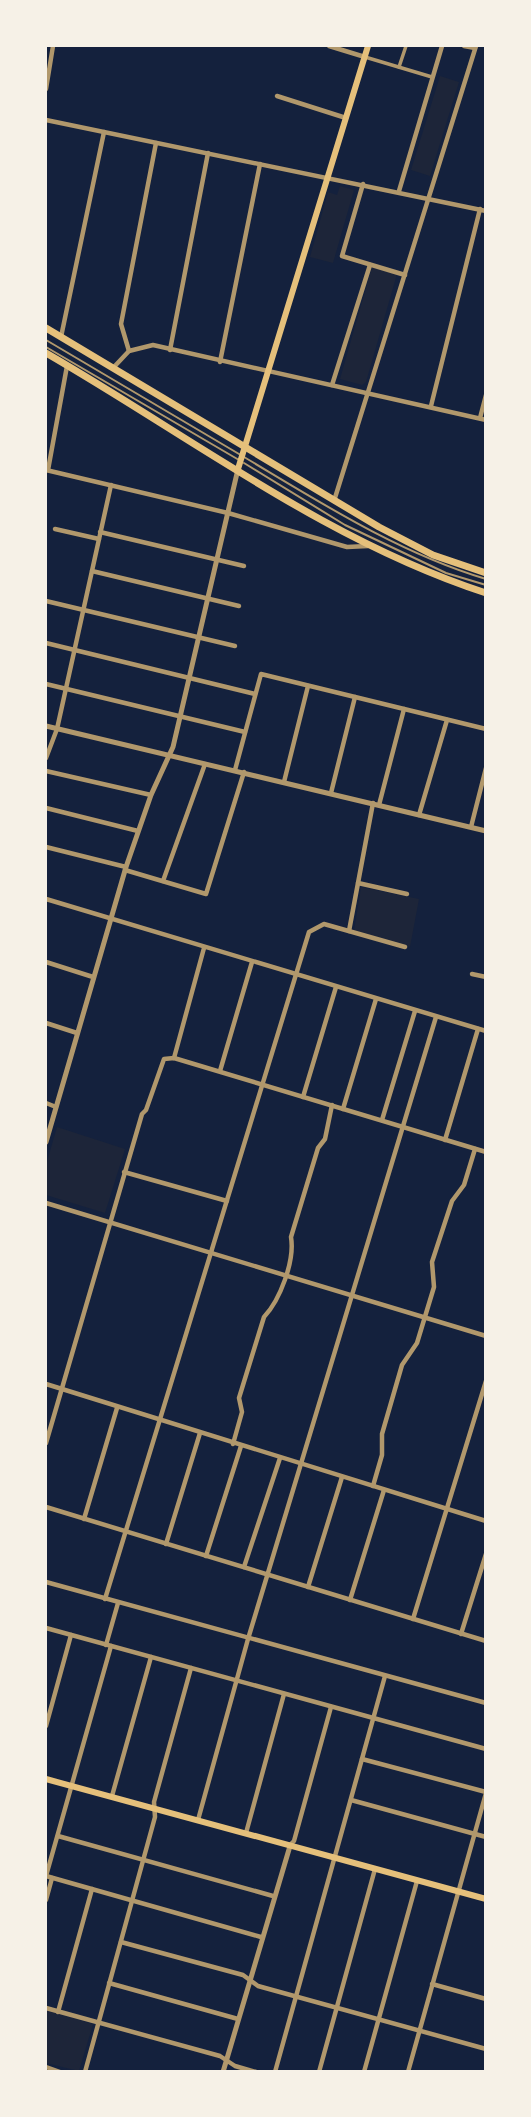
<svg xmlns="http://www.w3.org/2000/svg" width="531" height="2117" font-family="'IBM Plex Sans',sans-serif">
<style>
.green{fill:#1d2539}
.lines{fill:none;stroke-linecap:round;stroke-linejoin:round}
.service{stroke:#b1986c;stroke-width:2}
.pedestrian{stroke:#b1986c;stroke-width:3.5}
.minor{stroke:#b1986c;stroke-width:4.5}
.tertiary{stroke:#b1986c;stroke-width:5}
.secondary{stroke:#e5c07b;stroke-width:6}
.primary{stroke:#e5c07b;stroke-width:7}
</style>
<rect width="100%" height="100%" fill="#14213d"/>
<g class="green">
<polygon points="440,76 459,82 430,176 411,170"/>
<polygon points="340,186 354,190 333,263 310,257 328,192 337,195"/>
<polygon points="372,267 397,274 366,382 362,385 340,379"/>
<polygon points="361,887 419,899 410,947 354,931"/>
<polygon points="57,1127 125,1149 105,1213 46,1195 46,1165"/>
<polygon points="46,2010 93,2024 79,2071 46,2063"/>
</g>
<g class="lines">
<g class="service">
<polyline points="46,340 239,454"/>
<polyline points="46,347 239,460"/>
<path d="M244 457C321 503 399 553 486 579"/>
<polyline points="244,463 345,525 446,573 486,585"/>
</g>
<g class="pedestrian">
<polyline points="365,57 432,77"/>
<polyline points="399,67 406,46"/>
</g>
<g class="minor">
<polyline points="329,46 365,57"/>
<polyline points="464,46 475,48"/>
<polyline points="46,89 53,46"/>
<polyline points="277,96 346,118"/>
<polyline points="46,120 486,211"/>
<polyline points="363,184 342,256 405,275"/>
<polyline points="399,191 442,46"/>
<polyline points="61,337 104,132"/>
<polyline points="170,350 208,153"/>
<polyline points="129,351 121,324 156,143"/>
<polyline points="220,362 260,164"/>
<polyline points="113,368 129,351 153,345 486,420"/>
<polyline points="332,385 370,265"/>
<polyline points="431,406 480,209"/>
<polyline points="480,418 486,395"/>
<polyline points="46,470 228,513 347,547 368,546"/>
<polyline points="48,470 67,366"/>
<polyline points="334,501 476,46"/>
<polyline points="55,529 99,539"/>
<polyline points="100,532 244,566"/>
<polyline points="92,571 239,606"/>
<polyline points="46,601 235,646"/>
<polyline points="46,643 255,694"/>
<polyline points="46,684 245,732"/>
<polyline points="46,758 57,729 111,485"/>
<polyline points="235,770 261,674 486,729"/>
<polyline points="46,771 151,795"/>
<polyline points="284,782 308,686"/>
<polyline points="331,793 355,697"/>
<polyline points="379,805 404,709"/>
<polyline points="46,808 138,831"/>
<polyline points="419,815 447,720"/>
<polyline points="471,827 486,768"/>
<polyline points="46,847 126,867"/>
<polyline points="125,870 206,894 244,772"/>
<polyline points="163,881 205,764"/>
<polyline points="358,883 407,894"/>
<polyline points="46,899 486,1031"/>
<polyline points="349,931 373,803"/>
<polyline points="46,962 93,977"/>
<polyline points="472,974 486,977"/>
<polyline points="46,1023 77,1033"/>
<polyline points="174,1058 204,948"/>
<polyline points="220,1071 252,962"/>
<polyline points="303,1097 336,987"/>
<polyline points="46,1103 56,1107"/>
<polyline points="343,1109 376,999"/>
<polyline points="382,1120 415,1011"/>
<polyline points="445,1140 478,1029"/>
<polyline points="124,1172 227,1201"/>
<polyline points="46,1203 486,1336"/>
<polyline points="46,1384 486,1521"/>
<polyline points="46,1443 142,1114 146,1110 164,1059 174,1058 486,1152"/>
<path d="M233 1444 242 1412 239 1398 264 1317C280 1300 295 1261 291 1237L318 1148 325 1139 332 1105"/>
<polyline points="373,1486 382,1455 382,1434 402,1365 417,1343 434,1287 432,1262 452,1201 464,1185 475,1149"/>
<polyline points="46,1507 486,1641"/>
<polyline points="84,1519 117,1408"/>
<polyline points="166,1544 200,1433"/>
<polyline points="206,1556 241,1446"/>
<polyline points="244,1567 280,1458"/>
<polyline points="46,1582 486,1703"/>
<polyline points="308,1587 342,1477"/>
<polyline points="105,1599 309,932 324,924 405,947"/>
<polyline points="350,1600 384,1490"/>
<polyline points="413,1619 486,1381"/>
<polyline points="46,1628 486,1749"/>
<polyline points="461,1634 486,1554"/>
<polyline points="106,1645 118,1603"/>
<polyline points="46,1726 71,1635"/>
<polyline points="362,1759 486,1792"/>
<polyline points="112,1796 151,1657"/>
<polyline points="351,1800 486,1837"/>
<polyline points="198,1820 248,1639 436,1017"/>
<polyline points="246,1833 284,1694"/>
<polyline points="58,1836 273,1896"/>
<polyline points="290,1845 294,1841 331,1707"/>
<polyline points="46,1876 111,1646"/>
<polyline points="46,1876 261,1937"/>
<polyline points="46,1900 52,1878"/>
<polyline points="121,1942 243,1975 258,1986 486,2049"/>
<polyline points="109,1983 238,2019"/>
<polyline points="432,1984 486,1999"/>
<polyline points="46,2008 220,2056 235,2066 256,2072"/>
<polyline points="58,2012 92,1889"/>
<polyline points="46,2067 60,2072"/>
<polyline points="85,2072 155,1817 154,1802 191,1668"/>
<polyline points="275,2072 385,1676"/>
<polyline points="319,2072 375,1869"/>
<polyline points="364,2072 417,1881"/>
<polyline points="408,2072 486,1793"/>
</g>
<g class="tertiary">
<polyline points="46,726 486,831"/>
<polyline points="46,1142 126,867 151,795 173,747 238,469"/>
<polyline points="223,2072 290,1846"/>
</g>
<g class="secondary">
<polyline points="238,469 368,46"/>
<polyline points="46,1779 486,1899"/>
</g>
<g class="primary">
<polyline points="46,328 379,527 433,555 486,573"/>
<path d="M46 353C190 436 326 541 486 593"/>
</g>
</g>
<rect width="531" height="2117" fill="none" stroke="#f6f1e7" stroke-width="94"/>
</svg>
